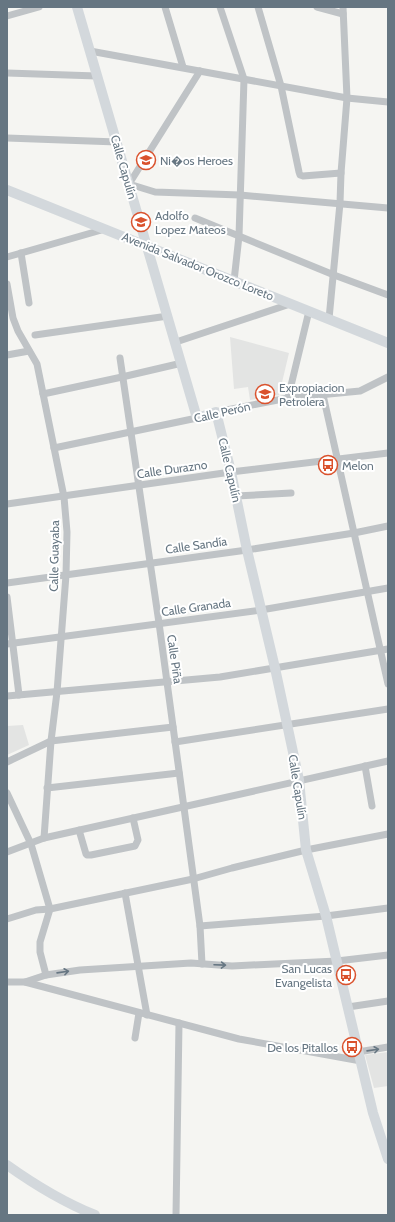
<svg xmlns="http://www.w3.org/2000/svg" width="395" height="1222" font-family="Cabin,sans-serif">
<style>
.built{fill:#e3e4e3}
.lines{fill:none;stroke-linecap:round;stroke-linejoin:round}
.street{stroke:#bfc3c6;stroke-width:7}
.secondary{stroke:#d3d8dc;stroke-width:10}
.oneway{stroke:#667682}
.labels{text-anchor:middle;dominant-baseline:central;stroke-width:4;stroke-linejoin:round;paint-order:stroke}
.poi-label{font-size:12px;fill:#667682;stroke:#fff;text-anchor:start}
.street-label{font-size:12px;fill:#667682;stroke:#fff}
</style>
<rect width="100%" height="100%" fill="#f5f5f2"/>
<g class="built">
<polygon points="230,337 289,353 279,395 250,400 248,387 234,389"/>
<polygon points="23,725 29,745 7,755 7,726"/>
<polygon points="388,1052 388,1086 374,1088 365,1055"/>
</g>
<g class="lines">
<g class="street">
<polyline points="165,7 183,67"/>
<polyline points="220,7 244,79 239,236 234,281"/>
<polyline points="258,7 281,86 299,172 300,175 303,176 341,173"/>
<polyline points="317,7 343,14"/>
<polyline points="7,16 39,7"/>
<polyline points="90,51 347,98 388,102"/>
<polyline points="200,71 129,184 155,192 240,195 388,208"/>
<polyline points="7,73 97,76"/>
<polyline points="7,138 117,142"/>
<polyline points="195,218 334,275 388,295"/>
<polyline points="21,253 29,303"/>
<polyline points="7,257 105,229"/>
<polyline points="7,284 13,318 18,331 37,364 64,497 67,532 66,575 57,692 51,741 44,838"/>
<polyline points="329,319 340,203 341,173 347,98 343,7"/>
<polyline points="35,335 168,316"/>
<polyline points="176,342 290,304"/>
<polyline points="7,355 29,351"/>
<polyline points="120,358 159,623 200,926 202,964"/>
<polyline points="43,394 122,377 182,363"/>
<polyline points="323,395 388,684"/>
<polyline points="288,398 309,311"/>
<polyline points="216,412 288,398 360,391 388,377"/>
<polyline points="54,448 197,418"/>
<polyline points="236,496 291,493"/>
<polyline points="7,504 231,472 388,453"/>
<polyline points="7,583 247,550 354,533 388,526"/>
<polyline points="7,597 19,695"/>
<polyline points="7,644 261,610 388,588"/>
<polyline points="7,696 220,677 388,649"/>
<polyline points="175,742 388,709"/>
<polyline points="7,762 51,741 173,727"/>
<polyline points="365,766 372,806"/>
<polyline points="47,788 179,773"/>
<polyline points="7,793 31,844 50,909 40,942 40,952 46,975"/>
<polyline points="79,830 86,854 87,855 91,855 135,846 138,840 133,818"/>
<polyline points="7,852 44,838 388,761"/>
<polyline points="125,893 147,1015"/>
<polyline points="7,919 36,910 50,909 193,879 232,868 306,850 388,834"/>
<polyline points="200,926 326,916 388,908"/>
<polyline points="7,982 25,982 239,1039 361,1061"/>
<polyline points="25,982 46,975 80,970 191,963 232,966 337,961 388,955"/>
<polyline points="348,1007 388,1001"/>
<polyline points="135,1038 139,1013"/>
<polyline points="358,1052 388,1047"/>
<polyline points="176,1215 179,1023"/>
</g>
<g class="secondary">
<polyline points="77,7 197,418 216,412 231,472 247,550 275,668 299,780 306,850 326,916 373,1113 388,1159"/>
<polyline points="7,190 388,343"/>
<path d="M7 1165C35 1185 63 1202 95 1215"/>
</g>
</g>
<defs><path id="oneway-shaft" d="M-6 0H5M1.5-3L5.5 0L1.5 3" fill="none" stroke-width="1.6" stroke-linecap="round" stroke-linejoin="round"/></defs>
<g class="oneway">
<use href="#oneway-shaft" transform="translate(220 965) rotate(2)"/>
<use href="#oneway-shaft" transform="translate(63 972) rotate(-8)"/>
<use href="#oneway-shaft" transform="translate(373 1050) rotate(-8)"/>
</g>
<defs>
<g id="school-ring" transform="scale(1)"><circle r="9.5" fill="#fff" stroke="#da522d" stroke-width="1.5"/><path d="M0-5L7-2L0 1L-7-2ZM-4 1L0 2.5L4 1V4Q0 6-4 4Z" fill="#da522d"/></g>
<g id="bus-ring" transform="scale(1)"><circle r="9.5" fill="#fff" stroke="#da522d" stroke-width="1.5"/><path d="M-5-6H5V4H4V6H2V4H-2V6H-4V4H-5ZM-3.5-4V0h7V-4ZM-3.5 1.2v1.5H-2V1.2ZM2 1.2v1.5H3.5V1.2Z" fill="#da522d"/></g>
</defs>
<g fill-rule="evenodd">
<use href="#school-ring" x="146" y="160"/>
<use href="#school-ring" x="141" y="222"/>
<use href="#school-ring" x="265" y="394"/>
<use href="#bus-ring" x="328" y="465"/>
<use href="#bus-ring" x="346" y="975"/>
<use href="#bus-ring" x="352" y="1047"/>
</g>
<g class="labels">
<g class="poi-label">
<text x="160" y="160">Ni�os Heroes</text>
<text x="155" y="215">Adolfo<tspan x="155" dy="14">Lopez Mateos</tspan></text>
<text x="279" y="387">Expropiacion<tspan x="279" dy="14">Petrolera</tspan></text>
<text x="342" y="465">Melon</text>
<text x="332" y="968" text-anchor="end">San Lucas<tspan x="332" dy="14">Evangelista</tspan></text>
<text x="338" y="1047" text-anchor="end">De los Pitallos</text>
</g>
<g class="street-label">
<text transform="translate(124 167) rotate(74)">Calle Capulín</text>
<text transform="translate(198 266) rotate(22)">Avenida Salvador Orozco Loreto</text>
<text transform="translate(222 412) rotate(-13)">Calle Perón</text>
<text transform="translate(172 469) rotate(-8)">Calle Durazno</text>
<text transform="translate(230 470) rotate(77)">Calle Capulín</text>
<text transform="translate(196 545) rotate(-8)">Calle Sandía</text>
<text transform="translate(54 556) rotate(-89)">Calle Guayaba</text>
<text transform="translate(196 607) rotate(-8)">Calle Granada</text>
<text transform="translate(175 659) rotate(82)">Calle Piña</text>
<text transform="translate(298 787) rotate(81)">Calle Capulín</text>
</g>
</g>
<rect width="395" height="1222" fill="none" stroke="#667682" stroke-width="16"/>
</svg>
